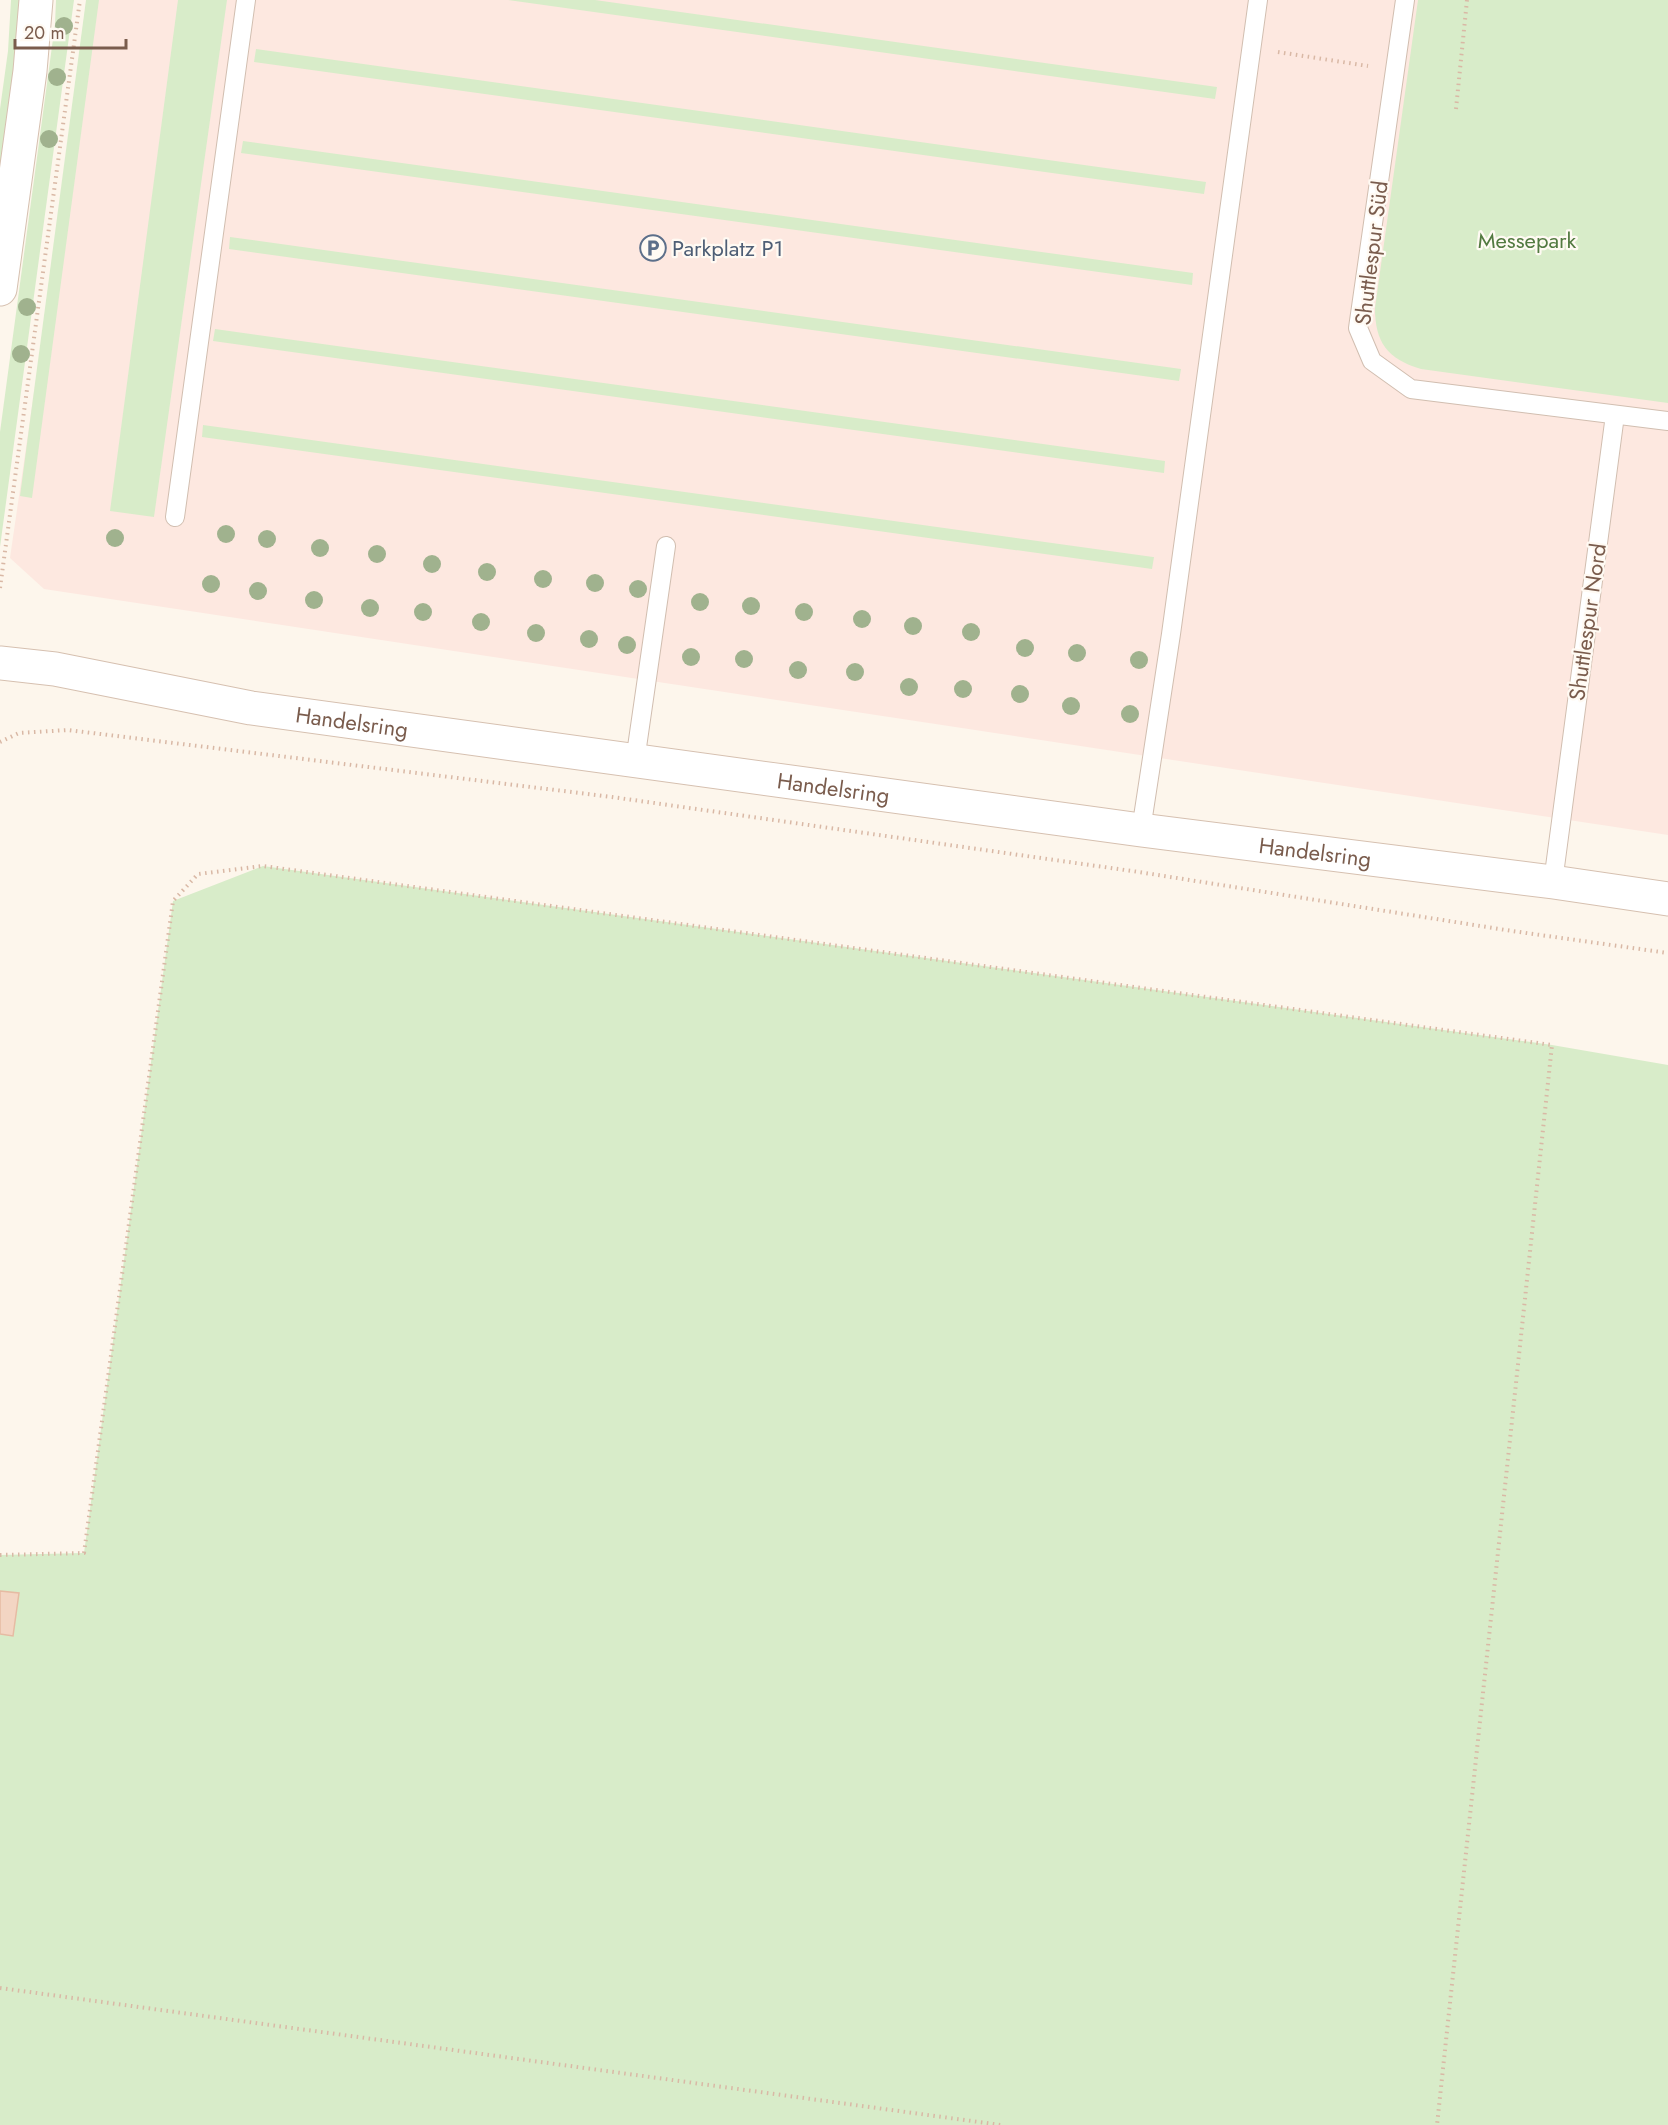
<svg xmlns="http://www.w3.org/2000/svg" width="1668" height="2125" font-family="Jost,sans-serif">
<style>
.commercial{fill:#fde8e0}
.green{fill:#d8ecc9}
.building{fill:#f3d5c3;stroke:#e6bba3;stroke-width:1.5}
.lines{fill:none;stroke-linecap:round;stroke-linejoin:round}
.service-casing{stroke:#d1beb0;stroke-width:20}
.secondary-casing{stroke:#d6c0b0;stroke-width:35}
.path{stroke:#d9b8a5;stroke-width:4;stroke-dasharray:1.5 4.5;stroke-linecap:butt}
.service{stroke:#fff;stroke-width:18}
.secondary{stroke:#fff;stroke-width:33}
.tree{fill:#a0b28e}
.labels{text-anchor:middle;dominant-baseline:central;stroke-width:4.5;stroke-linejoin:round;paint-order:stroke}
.park-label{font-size:22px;fill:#537a41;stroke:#fffaf3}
.service-label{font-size:22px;fill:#4e5e75;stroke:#fffaf3;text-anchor:start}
.street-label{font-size:22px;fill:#7a5c4d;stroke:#fffaf3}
</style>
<rect width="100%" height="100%" fill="#fdf6ec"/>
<polygon class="commercial" points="91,0 1668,0 1668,835 44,589 10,558"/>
<g class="green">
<polygon points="11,0 20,0 18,57 0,186 0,109 8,51"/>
<polygon points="56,0 74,0 0,547 0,432 55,24"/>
<polygon points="86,0 99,0 32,498 20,496"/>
<polygon points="178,0 227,0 154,517 110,511"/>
<polygon points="508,0 595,0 1217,87 1215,99"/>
<path d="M1418 0H1668V403L1421 369C1387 359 1375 342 1375 308Z"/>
<polygon points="256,49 1206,182 1204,194 254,62"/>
<polygon points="243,141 1193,273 1192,285 241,153"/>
<polygon points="230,237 1181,369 1179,381 229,249"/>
<polygon points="215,329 1165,461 1164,473 213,341"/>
<polygon points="203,425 1153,557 1154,557 1152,569 202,437"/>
<polygon points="263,866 1552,1045 1668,1065 1668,2125 0,2125 0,1555 84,1553 173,901"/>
</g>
<polygon class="building" points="0,1591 19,1593 13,1636 0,1634"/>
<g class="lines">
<g class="service-casing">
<g id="service">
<polyline points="1405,0 1358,328 1372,361 1411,389 1668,421"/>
<polyline points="175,517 246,0"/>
<polyline points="635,761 666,546"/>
<polyline points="1141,830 1171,634 1258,0"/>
<polyline points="1553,882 1615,415"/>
</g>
</g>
<g class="secondary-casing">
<g id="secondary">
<polyline points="0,289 30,71 36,0"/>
<path id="s1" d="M0 663 55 669 251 708 1141 830 1553 882 1668 899"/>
</g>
</g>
<g class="path">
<polyline points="1278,52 1368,66"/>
<polyline points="1456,109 1467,0"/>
<polyline points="0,588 80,0"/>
<polyline points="0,742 19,733 68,730 612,797 1139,872 1512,931 1668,953"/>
<polyline points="0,1555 84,1553 173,901 198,874 263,866 1552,1045 1437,2125"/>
<polyline points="0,1988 1001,2125"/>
</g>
<use href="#service" class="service"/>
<use href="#secondary" class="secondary"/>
</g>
<g class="tree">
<circle cx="64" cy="26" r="9"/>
<circle cx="57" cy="77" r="9"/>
<circle cx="49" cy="139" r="9"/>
<circle cx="27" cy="307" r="9"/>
<circle cx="21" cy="354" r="9"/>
<circle cx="226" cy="534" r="9"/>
<circle cx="115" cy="538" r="9"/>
<circle cx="267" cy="539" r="9"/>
<circle cx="320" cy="548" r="9"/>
<circle cx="377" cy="554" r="9"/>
<circle cx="432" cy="564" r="9"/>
<circle cx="487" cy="572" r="9"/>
<circle cx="543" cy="579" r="9"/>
<circle cx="595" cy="583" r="9"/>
<circle cx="211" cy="584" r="9"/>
<circle cx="638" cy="589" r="9"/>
<circle cx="258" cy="591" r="9"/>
<circle cx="314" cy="600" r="9"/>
<circle cx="700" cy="602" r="9"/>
<circle cx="751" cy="606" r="9"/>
<circle cx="370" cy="608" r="9"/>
<circle cx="423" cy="612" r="9"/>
<circle cx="804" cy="612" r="9"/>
<circle cx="862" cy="619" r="9"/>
<circle cx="481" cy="622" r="9"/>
<circle cx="913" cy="626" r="9"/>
<circle cx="971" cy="632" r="9"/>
<circle cx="536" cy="633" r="9"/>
<circle cx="589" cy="639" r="9"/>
<circle cx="627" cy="645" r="9"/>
<circle cx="1025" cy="648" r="9"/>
<circle cx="1077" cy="653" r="9"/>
<circle cx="691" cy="657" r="9"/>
<circle cx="744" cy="659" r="9"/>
<circle cx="1139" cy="660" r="9"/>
<circle cx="798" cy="670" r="9"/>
<circle cx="855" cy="672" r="9"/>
<circle cx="909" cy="687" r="9"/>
<circle cx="963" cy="689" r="9"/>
<circle cx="1020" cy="694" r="9"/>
<circle cx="1071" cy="706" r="9"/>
<circle cx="1130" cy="714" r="9"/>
</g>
<defs>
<g id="parking-ring" transform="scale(1.35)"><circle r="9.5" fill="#fffaf3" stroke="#5c6f8a" stroke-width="1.5"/><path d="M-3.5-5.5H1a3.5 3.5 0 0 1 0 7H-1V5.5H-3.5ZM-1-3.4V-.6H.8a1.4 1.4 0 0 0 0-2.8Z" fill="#5c6f8a"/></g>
</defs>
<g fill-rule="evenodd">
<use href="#parking-ring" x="653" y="248"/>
</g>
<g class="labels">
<g class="park-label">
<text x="1527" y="240">Messepark</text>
</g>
<g class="service-label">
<text x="672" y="248">Parkplatz P1</text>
</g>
<g class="street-label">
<text transform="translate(1371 253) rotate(-83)">Shuttlespur Süd</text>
<text transform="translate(1587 622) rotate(-82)">Shuttlespur Nord</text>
<text stroke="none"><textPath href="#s1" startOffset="357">Handelsring</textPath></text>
<text stroke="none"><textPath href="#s1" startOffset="843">Handelsring</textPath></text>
<text stroke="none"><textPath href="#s1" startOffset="1329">Handelsring</textPath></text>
</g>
</g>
<path d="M15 39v9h111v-9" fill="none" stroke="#7a5c4d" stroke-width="3"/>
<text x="24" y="39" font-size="18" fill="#7a5c4d" stroke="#fffaf3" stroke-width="4.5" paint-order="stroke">20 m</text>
</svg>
